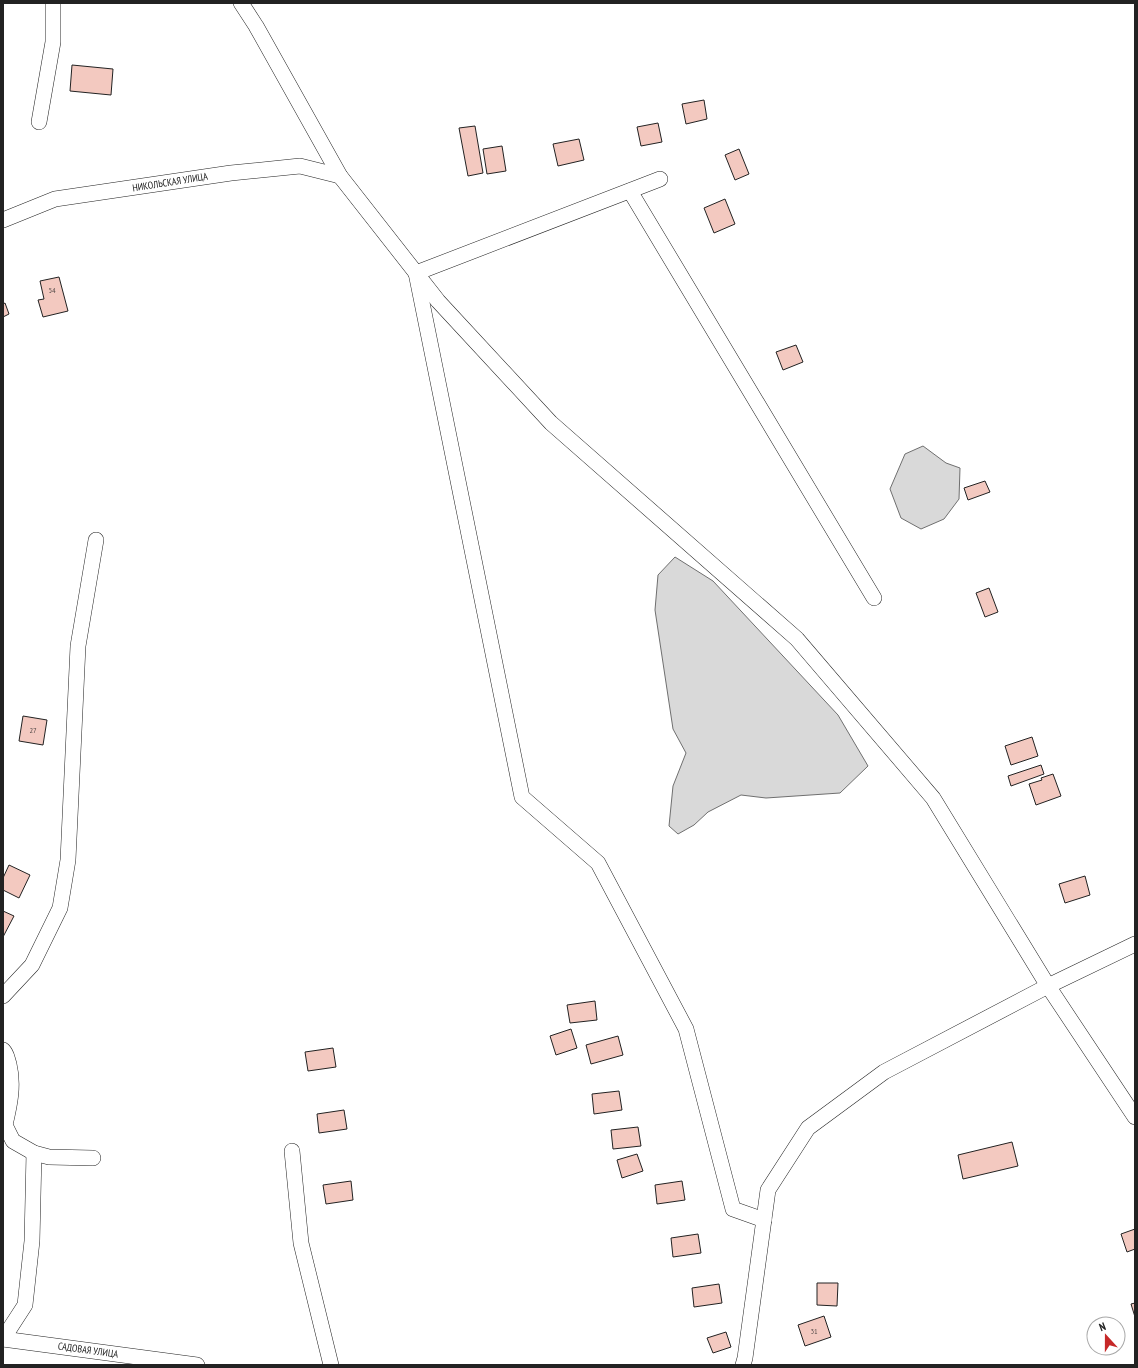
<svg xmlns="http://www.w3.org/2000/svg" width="1138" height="1368" font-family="'PT Sans Narrow',sans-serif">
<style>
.water{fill:#d9d9d9;stroke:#6f6f6f}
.building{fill:#f3c9c0;stroke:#222}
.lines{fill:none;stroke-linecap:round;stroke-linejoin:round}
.minor-casing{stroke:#222;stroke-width:16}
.minor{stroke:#fff;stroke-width:15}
.labels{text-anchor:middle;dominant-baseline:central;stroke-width:3;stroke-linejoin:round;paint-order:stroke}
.number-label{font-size:8px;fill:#564c4a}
.street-label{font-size:10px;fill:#222;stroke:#fff}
</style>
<rect width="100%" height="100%" fill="#fff"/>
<g class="water">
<polygon points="923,446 946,463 960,468 959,499 944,519 921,529 901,518 890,489 905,454"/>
<polygon points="675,557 713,581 838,715 868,766 840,793 766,798 741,795 708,812 694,825 678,834 669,826 673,786 686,753 673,729 655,610 658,575"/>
</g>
<g class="building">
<polygon points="72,65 113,69 111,95 70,91"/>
<polygon points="704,100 707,119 686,124 682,104"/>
<polygon points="658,123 662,142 641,146 637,127"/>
<polygon points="475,126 483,173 468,176 459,128"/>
<polygon points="579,139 584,160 558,166 553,144"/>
<polygon points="502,146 506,171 487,174 483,149"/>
<polygon points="739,149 749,174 735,180 725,155"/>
<polygon points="725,199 735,224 714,233 704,208"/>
<polygon points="59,277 68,311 43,317 38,300 44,299 40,281"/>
<polygon points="5,303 9,314 3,317 3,304"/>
<polygon points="796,345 803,362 783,370 776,352"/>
<polygon points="985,481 990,492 968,500 964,488"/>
<polygon points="989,588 998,612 985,617 976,593"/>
<polygon points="23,716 47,720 43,745 19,741"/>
<polygon points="1032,737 1038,756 1011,765 1005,746"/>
<polygon points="1041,765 1044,774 1011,786 1008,776"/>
<polygon points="1053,774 1061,796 1036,805 1029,784 1042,780 1041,778"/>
<polygon points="9,865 30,875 19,898 3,890 3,878"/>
<polygon points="1085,876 1090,895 1065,903 1059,884"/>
<polygon points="3,911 14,916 3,937"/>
<polygon points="595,1001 597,1020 570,1023 567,1005"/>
<polygon points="571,1029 577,1048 556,1055 550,1036"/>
<polygon points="618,1036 623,1055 591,1064 586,1045"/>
<polygon points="333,1048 336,1067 308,1071 305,1052"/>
<polygon points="619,1091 622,1110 594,1114 592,1094"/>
<polygon points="344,1110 347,1129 319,1133 317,1114"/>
<polygon points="638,1127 641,1146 613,1149 611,1130"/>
<polygon points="1012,1142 1018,1166 963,1179 958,1155"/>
<polygon points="637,1154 643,1171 622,1178 617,1160"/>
<polygon points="351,1181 353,1200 326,1204 323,1185"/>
<polygon points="682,1181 685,1200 657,1204 655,1185"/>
<polygon points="1135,1229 1135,1249 1127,1252 1121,1234"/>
<polygon points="698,1234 701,1253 673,1257 671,1238"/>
<polygon points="817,1283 838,1283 837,1306 817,1305"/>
<polygon points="719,1284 722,1303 694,1307 692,1288"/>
<polygon points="1135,1303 1135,1317 1131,1304"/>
<polygon points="824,1316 831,1337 805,1346 798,1325"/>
<polygon points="726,1332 731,1347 713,1353 707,1338"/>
</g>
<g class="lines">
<g class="minor-casing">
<g id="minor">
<polyline points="241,3 256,26 340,176 438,301 551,423 797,639 933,798 1048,986 1135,1117"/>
<polyline points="39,122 53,42 53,3"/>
<polyline points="660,179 416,273 522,797 598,863 686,1029 733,1209 764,1220"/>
<polyline points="630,191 874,598"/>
<polyline points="3,220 55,199 231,173 300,166 340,176"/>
<polyline points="3,996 32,965 60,908 68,860 78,646 96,540"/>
<path d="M3 1050C7 1054 7 1058 9 1064 14 1085 10 1104 5 1125L13 1141 34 1153 49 1157 93 1158"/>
<polyline points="292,1151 301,1243 331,1365"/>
<polyline points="3,1339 197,1365"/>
<polyline points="3,1339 25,1305 32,1241 34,1153"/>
<polyline points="743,1365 745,1358 768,1190 808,1128 884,1072 1048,986 1135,944"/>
</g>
</g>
<use href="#minor" class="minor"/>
</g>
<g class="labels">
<g class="number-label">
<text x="52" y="290">54</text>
<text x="33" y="730">27</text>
<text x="814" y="1331">31</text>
</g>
<g class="street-label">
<text transform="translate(170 182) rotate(-9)">НИКОЛЬСКАЯ УЛИЦА</text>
<text transform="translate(88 1350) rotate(8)">САДОВАЯ УЛИЦА</text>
</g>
</g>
<rect width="1138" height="1368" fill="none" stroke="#222222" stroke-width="8"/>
<g transform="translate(1106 1336) rotate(339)"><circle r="19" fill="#ffffff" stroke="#a7a7a7"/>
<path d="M0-3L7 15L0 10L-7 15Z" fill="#c62828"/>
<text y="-6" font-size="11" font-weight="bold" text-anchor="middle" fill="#222222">N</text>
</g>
</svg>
